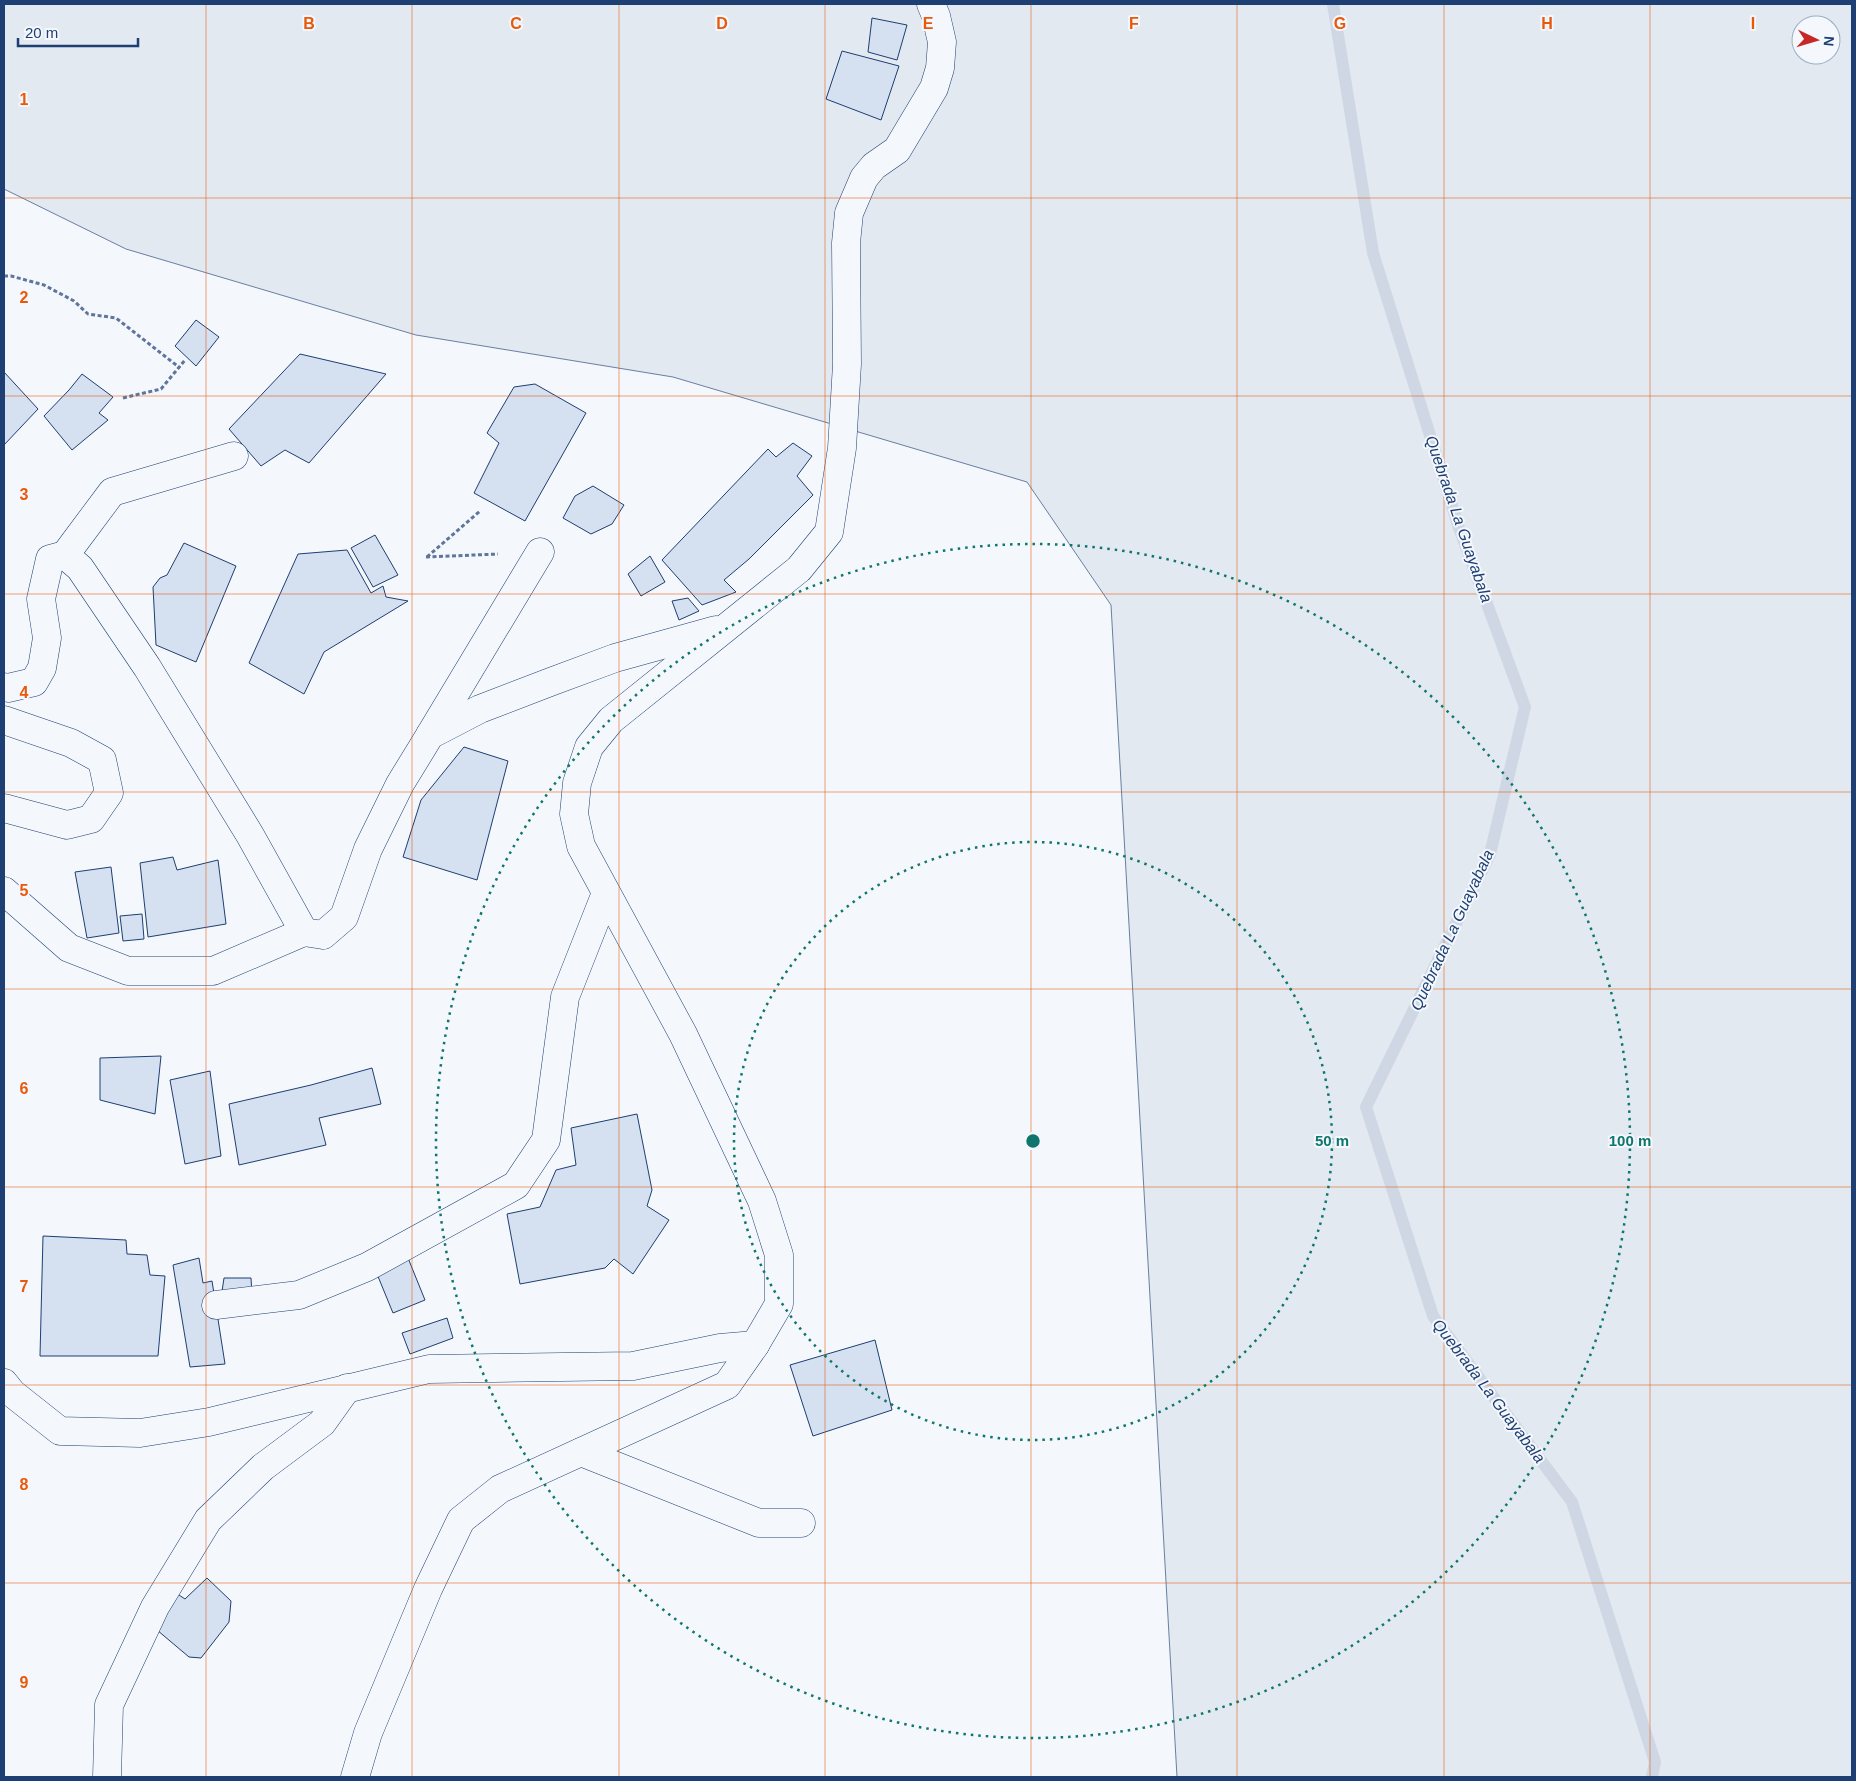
<svg xmlns="http://www.w3.org/2000/svg" width="1856" height="1781" font-family="Arial,sans-serif">
<style>
.green{fill:#e3e9f0;stroke:#687fa3;fill-rule:evenodd}
.lines{fill:none;stroke-linecap:round;stroke-linejoin:round}
.stream{stroke:#cfd7e4;stroke-width:12}
.building{fill:#d5e0f0;stroke:#1d3f73}
.minor-casing{stroke:#1d3f73;stroke-width:29}
.path{stroke:#5e769c;stroke-width:3;stroke-dasharray:4 2.5;stroke-linecap:butt}
.minor{stroke:#f4f7fb;stroke-width:28}
.grid{fill:none;stroke:#e8590c;stroke-width:1;stroke-opacity:0.55}
.ring{fill:none;stroke:#0f766e;stroke-width:2.5;stroke-dasharray:2.5 5}
.labels{text-anchor:middle;dominant-baseline:central;stroke-width:4;stroke-linejoin:round;paint-order:stroke}
.water-label{font-size:16px;font-style:italic;fill:#1d3f73;stroke:#f4f7fb}
.grid-label{font-size:16px;text-anchor:middle;font-weight:bold;fill:#e8590c;stroke:#f4f7fb;stroke-width:4;stroke-linejoin:round;paint-order:stroke}
.centre{fill:#0f766e;stroke:#f4f7fb;stroke-width:2.5}
.ring-label{font-size:15px;text-anchor:middle;font-weight:bold;fill:#0f766e;stroke:#f4f7fb;stroke-width:4;stroke-linejoin:round;paint-order:stroke}
</style>
<rect width="100%" height="100%" fill="#f4f7fb"/>
<path class="green" d="M4 4H1852V1777H1177L1111 605 1027 482 673 377 416 335 126 249 4 189ZM1801 25H1831V55H1801Z"/>
<g class="lines">
<polyline class="stream" points="1333,4 1373,253 1459,528 1525,707 1490,854 1366,1107 1433,1316 1572,1502 1655,1762 1652,1777"/>
</g>
<g class="building">
<polygon points="872,18 907,25 897,60 868,52"/>
<polygon points="842,51 899,66 881,120 826,99"/>
<polygon points="196,320 219,337 196,366 175,346"/>
<polygon points="300,354 386,374 309,463 285,450 261,466 229,429"/>
<polygon points="4,372 38,409 4,445"/>
<polygon points="82,374 113,397 99,413 108,420 72,450 44,416 69,390"/>
<polygon points="535,384 586,413 525,521 474,493 499,443 487,433 514,387"/>
<polygon points="793,443 812,456 797,476 813,495 749,559 724,580 736,592 702,605 662,560 768,449 776,457"/>
<polygon points="593,486 624,505 612,524 591,534 563,518 575,496"/>
<polygon points="375,535 398,575 373,587 351,548"/>
<polygon points="184,543 236,566 196,662 156,645 153,587 160,578 167,575"/>
<polygon points="347,550 371,593 383,586 386,597 408,601 324,652 304,694 249,663 298,554"/>
<polygon points="650,556 665,582 641,596 628,574"/>
<polygon points="688,598 699,611 679,620 672,601"/>
<polygon points="464,747 508,761 477,880 403,857 421,800"/>
<polygon points="173,857 177,870 218,860 226,924 148,937 140,863"/>
<polygon points="111,867 119,933 87,938 75,872"/>
<polygon points="142,914 144,939 123,941 120,916"/>
<polygon points="161,1056 155,1114 100,1100 100,1058"/>
<polygon points="372,1068 381,1104 319,1118 326,1145 239,1165 229,1104 311,1085"/>
<polygon points="210,1071 221,1156 185,1164 170,1080"/>
<polygon points="637,1114 652,1190 647,1206 669,1220 633,1274 614,1259 605,1268 520,1284 507,1214 540,1207 556,1170 576,1165 571,1128"/>
<polygon points="43,1236 126,1240 127,1254 147,1255 150,1275 165,1276 158,1356 40,1356"/>
<polygon points="199,1258 203,1283 212,1281 225,1364 190,1367 173,1265"/>
<polygon points="408,1258 425,1300 393,1313 377,1274"/>
<polygon points="224,1278 251,1278 252,1295 221,1298"/>
<polygon points="447,1318 453,1338 410,1354 402,1333"/>
<polygon points="875,1340 892,1410 813,1436 790,1365"/>
<polygon points="207,1578 231,1601 229,1622 201,1658 189,1657 157,1630 173,1591 185,1599"/>
</g>
<g class="lines">
<g class="minor-casing">
<g id="minor">
<polyline points="65,555 112,492 234,456"/>
<polyline points="4,687 8,688 34,682 42,668 47,638 41,599 50,559 65,555 80,568 147,667 250,835 304,932 323,935 344,917 368,849 400,784 430,735 480,709 553,681 615,658 716,630"/>
<polyline points="4,720 71,743 102,760 109,793 91,819 67,825 4,808"/>
<polyline points="430,735 540,552"/>
<polyline points="4,891 69,948 128,971 213,971 304,932"/>
<polyline points="216,1305 299,1295 367,1267 516,1185 546,1140 565,997 606,893"/>
<polyline points="4,1383 12,1393 60,1431 140,1433 209,1422 429,1369 633,1366 720,1348 755,1345"/>
<polyline points="581,1452 759,1523 801,1523"/>
<polyline points="107,1777 109,1705 155,1607 208,1520 263,1467 322,1423 347,1388"/>
<polyline points="355,1777 368,1733 428,1589 461,1520 500,1489 727,1385 755,1345 779,1304 779,1255 762,1201 683,1034 581,846 574,814 577,783 589,747 611,720 799,569 829,532 842,448 847,364 846,243 849,213 864,178 874,166 897,150 934,88 940,68 942,42 936,16 931,4"/>
</g>
</g>
<g class="path">
<polyline points="4,276 11,276 44,285 74,301 88,314 116,318 180,368"/>
<polyline points="123,398 161,389 185,360"/>
<polyline points="426,557 498,554"/>
<polyline points="427,557 480,511"/>
</g>
<use href="#minor" class="minor"/>
</g>
<path class="grid" d="M206 4V1777M412 4V1777M619 4V1777M825 4V1777M1031 4V1777M1237 4V1777M1444 4V1777M1650 4V1777M4 198H1852M4 396H1852M4 594H1852M4 792H1852M4 989H1852M4 1187H1852M4 1385H1852M4 1583H1852"/>
<g class="ring">
<circle cx="1033" cy="1141" r="299"/>
<circle cx="1033" cy="1141" r="597"/>
</g>
<g class="labels">
<g class="water-label">
<text transform="translate(1459 519) rotate(71)">Quebrada La Guayabala</text>
<text transform="translate(1452 930) rotate(-65)">Quebrada La Guayabala</text>
<text transform="translate(1489 1391) rotate(53)">Quebrada La Guayabala</text>
</g>
</g>
<g class="grid-label">
<text x="309" y="29">B</text>
<text x="516" y="29">C</text>
<text x="722" y="29">D</text>
<text x="928" y="29">E</text>
<text x="1134" y="29">F</text>
<text x="1340" y="29">G</text>
<text x="1547" y="29">H</text>
<text x="1753" y="29">I</text>
<text x="24" y="105">1</text>
<text x="24" y="303">2</text>
<text x="24" y="500">3</text>
<text x="24" y="698">4</text>
<text x="24" y="896">5</text>
<text x="24" y="1094">6</text>
<text x="24" y="1292">7</text>
<text x="24" y="1490">8</text>
<text x="24" y="1688">9</text>
</g>
<circle cx="1033" cy="1141" r="8" class="centre"/>
<g class="ring-label">
<text x="1332" y="1146">50 m</text>
<text x="1630" y="1146">100 m</text>
</g>
<rect width="1856" height="1781" fill="none" stroke="#1d3f73" stroke-width="10"/>
<g transform="translate(1816 40) rotate(95)"><circle r="24" fill="#f4f7fb" stroke="#9eadc5"/>
<path d="M0-4L9 19L0 12L-9 19Z" fill="#c62828"/>
<text y="-8" font-size="14" font-weight="bold" text-anchor="middle" fill="#1d3f73">N</text>
</g>
<path d="M18 38v8h120v-8" fill="none" stroke="#1d3f73" stroke-width="2.5"/>
<text x="25" y="38" font-size="15" fill="#1d3f73" stroke="#f4f7fb" stroke-width="4" paint-order="stroke">20 m</text>
</svg>
